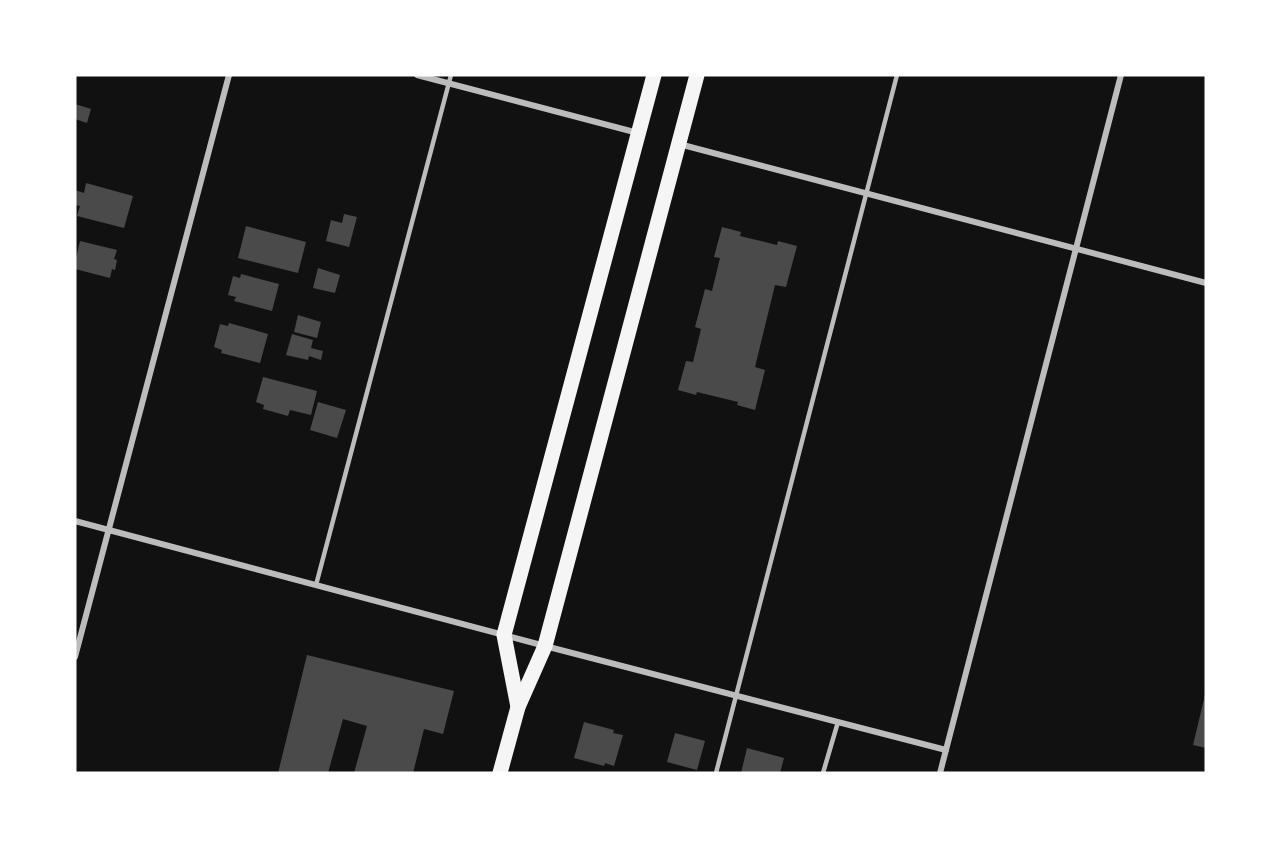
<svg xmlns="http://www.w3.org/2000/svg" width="1281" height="848" font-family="'IBM Plex Sans',sans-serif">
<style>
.building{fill:#4a4a4a}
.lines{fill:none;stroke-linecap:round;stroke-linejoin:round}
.service{stroke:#bcbcbc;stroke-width:4.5}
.minor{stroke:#bcbcbc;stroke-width:6}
.primary{stroke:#f5f5f5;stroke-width:15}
</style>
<rect width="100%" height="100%" fill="#111"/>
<g class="building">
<polygon points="75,104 91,109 87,123 75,119"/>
<polygon points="86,183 133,196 124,228 77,216 80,206 75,205 75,190 84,193"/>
<polygon points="344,214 357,217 349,247 326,241 331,220 342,223"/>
<polygon points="246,226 306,242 298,273 238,258"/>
<polygon points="722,227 741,232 740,236 777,245 778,241 797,246 786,287 775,285 755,367 765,370 755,410 737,405 738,402 697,392 696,395 678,390 686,361 693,362 701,329 695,327 705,289 712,291 720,258 714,257"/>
<polygon points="80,241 117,250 114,259 117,260 115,270 112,269 110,278 75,269 75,262"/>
<polygon points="318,268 340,275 335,293 313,288"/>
<polygon points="241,274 279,284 272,311 234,301 236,297 228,295 233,276 240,278"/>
<polygon points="298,315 321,322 317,338 294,332"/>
<polygon points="229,323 268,334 260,363 221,353 222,350 214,347 220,324 228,326"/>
<polygon points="292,334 313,340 311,348 323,351 321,360 309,356 308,360 286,355"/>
<polygon points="263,377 317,391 311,415 290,410 288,416 263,409 264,405 256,402"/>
<polygon points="318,402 346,410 337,438 310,430"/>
<polygon points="307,655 454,691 443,734 424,729 413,773 354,773 367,726 343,719 328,773 278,773"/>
<polygon points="1205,695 1206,695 1206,748 1193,745"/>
<polygon points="584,722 614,730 613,733 623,735 614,766 605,763 604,766 574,758"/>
<polygon points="675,733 705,741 697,770 667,762"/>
<polygon points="747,748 784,758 780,773 741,773"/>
</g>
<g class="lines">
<g class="service">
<polyline points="316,585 451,75"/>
<polyline points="716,773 897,75"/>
<polyline points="823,773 838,722"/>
</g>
<g class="minor">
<polyline points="417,75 638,133"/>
<polyline points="679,144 1206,283"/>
<polyline points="75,521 545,646 946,750"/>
<polyline points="75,657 229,75"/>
<polyline points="940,773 1121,75"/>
</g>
<g class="primary">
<polyline points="518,707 504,635 654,75"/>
<polyline points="500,773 518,707 545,646 697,75"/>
</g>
</g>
<rect width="1281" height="848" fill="none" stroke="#ffffff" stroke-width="153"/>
</svg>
